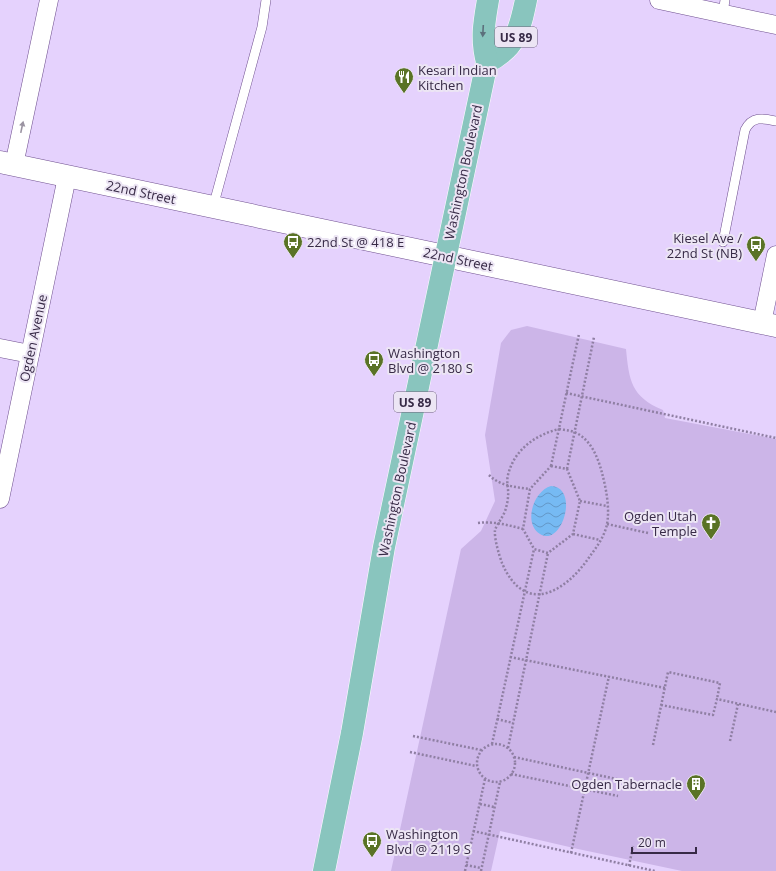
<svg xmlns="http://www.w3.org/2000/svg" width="776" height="871" font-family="'Open Sans',sans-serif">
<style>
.grass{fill:#ccb5e8}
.water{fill:url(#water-waves)}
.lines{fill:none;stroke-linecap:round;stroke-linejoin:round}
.service-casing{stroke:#6f508f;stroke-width:10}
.minor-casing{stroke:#6f508f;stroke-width:19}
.tertiary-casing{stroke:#6f508f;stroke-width:23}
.primary-casing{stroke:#fff;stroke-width:23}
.path{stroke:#8f7fa3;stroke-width:2.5;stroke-dasharray:2 2;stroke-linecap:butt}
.service{stroke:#fff;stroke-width:9}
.minor{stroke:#fff;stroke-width:18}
.tertiary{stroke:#fff;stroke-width:22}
.primary{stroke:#89c5be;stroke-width:22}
.oneway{fill:#5c707c}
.oneway2{fill:#9b94a2}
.labels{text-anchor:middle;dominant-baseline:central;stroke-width:4;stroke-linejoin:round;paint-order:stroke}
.shield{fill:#ece5f4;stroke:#6d627a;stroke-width:1}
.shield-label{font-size:12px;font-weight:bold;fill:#372a46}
.poi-label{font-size:13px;fill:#372a46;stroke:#ece5f4;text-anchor:start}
.street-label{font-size:13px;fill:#372a46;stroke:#ece5f4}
</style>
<defs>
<pattern id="water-waves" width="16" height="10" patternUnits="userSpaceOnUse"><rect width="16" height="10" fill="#76baf3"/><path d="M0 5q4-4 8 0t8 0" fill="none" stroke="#6297c7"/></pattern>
</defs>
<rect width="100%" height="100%" fill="#e5d2fd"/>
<path class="grass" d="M527 326 626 349C629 380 631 397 663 410L665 418 776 439V871H682L578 849 500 831 491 871H391L461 549 481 531 495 501 485 435 501 343 511 330Z"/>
<path class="water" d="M551 486C580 487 562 548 540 534 523 524 533 491 551 486Z"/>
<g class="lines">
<g class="service-casing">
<g id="service">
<polyline points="723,13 725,0"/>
<polyline points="213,207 262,27 266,0"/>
<path d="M723 242 745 130C752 116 762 118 776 121"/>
</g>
</g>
<g class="minor-casing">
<g id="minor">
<polyline points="659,0 776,25"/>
<polyline points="14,165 49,0"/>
<polyline points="762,323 776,255"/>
<polyline points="0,348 30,354"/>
<polyline points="0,499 67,177"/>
</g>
</g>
<g class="tertiary-casing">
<polyline id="tertiary" points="0,162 776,326"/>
</g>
<g class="primary-casing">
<g id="primary">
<path d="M487 62C516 48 520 29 526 0"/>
<path d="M324 871 352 733 384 547 487 62C481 39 484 23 488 0"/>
</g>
</g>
<g class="path">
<polyline points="566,393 776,438"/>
<path d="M559 429C564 430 569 430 574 432 590 438 598 457 602 473 606 488 610 508 607 524 605 535 597 547 590 556 566 592 525 617 502 563 499 555 494 538 495 530 497 524 504 516 506 508 507 504 508 500 508 496 509 490 506 483 508 475 514 450 535 435 559 429Z"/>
<polygon points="551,466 567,469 580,501 573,534 548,553 534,549 523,529 530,489"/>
<polyline points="551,466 579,334"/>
<polyline points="567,469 594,337"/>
<path d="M489 475C500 486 515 487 530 489"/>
<polyline points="580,501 607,506"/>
<path d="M478 523C493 521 508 525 523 529"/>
<polyline points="607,524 648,533"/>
<polyline points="573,534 600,540"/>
<polyline points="510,657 665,688"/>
<polyline points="661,705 713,715 717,699 776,712"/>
<polyline points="497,719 513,723"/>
<polyline points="413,736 481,750"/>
<polyline points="730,741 738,704"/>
<circle cx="496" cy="763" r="19"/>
<polyline points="492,744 534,549"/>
<polyline points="653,745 668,672 720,683 717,699"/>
<polyline points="508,748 548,553"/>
<polyline points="410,752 476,766"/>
<polyline points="514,757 621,780"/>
<polyline points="511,774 618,796"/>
<polyline points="480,804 494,807"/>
<polyline points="473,831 655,871"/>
<polyline points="571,853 609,676"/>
<polyline points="466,865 481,868"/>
<polyline points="629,866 633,846"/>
<polyline points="465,871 485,779"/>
<polyline points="481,871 500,782"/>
</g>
<use href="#service" class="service"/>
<use href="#minor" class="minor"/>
<use href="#tertiary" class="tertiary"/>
<use href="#primary" class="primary"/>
</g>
<defs><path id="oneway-solid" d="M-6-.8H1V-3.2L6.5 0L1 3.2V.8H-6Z"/></defs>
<use class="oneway" href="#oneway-solid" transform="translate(483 31) rotate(93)"/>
<use class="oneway2" href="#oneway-solid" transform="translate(22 127) rotate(-78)"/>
<defs>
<g id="restaurant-pin" transform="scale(1)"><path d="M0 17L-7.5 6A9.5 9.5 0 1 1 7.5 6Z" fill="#5a7326" stroke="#ece5f4"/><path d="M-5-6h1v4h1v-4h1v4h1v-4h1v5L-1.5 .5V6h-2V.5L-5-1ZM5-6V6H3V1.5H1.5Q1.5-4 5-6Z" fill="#fff"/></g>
<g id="bus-pin" transform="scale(1)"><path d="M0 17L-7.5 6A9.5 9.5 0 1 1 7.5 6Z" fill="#5a7326" stroke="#ece5f4"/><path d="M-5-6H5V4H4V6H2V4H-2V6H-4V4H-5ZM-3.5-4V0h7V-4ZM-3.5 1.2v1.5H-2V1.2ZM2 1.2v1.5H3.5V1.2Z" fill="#fff"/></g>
<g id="church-pin" transform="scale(1)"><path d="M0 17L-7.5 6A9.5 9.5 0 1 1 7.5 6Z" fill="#5a7326" stroke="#ece5f4"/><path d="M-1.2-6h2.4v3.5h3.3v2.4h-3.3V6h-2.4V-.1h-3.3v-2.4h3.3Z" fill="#fff"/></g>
<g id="building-pin" transform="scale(1)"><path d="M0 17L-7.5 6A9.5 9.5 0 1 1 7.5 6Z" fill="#5a7326" stroke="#ece5f4"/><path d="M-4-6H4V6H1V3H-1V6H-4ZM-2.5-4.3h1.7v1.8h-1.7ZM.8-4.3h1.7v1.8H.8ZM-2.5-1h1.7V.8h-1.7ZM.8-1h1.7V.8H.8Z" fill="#fff"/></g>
</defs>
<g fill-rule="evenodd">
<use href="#restaurant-pin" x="404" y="77"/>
<use href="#bus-pin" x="293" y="242"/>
<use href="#bus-pin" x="756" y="245"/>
<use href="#bus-pin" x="374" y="360"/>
<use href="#church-pin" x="711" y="523"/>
<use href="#building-pin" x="696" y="784"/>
<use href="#bus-pin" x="372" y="841"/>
</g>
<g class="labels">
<g class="shield">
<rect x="495" y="27" width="42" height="20" rx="3"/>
<rect x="394" y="392" width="42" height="20" rx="3"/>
</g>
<g class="shield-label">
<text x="516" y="37">US 89</text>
<text x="415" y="402">US 89</text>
</g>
<g class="poi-label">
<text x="418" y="70">Kesari Indian<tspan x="418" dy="15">Kitchen</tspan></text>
<text x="742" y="238" text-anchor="end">Kiesel Ave /<tspan x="742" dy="15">22nd St (NB)</tspan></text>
<text x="307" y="242">22nd St @ 418 E</text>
<text x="388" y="353">Washington<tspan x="388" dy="15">Blvd @ 2180 S</tspan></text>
<text x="697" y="516" text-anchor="end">Ogden Utah<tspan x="697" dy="15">Temple</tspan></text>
<text x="682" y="784" text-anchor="end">Ogden Tabernacle</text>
<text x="386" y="834">Washington<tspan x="386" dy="15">Blvd @ 2119 S</tspan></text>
</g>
<g class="street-label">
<text transform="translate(463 172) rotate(-78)">Washington Boulevard</text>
<text transform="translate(141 192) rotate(12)">22nd Street</text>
<text transform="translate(458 259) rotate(12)">22nd Street</text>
<text transform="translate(33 338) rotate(-78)">Ogden Avenue</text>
<text transform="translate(397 489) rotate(-78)">Washington Boulevard</text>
</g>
</g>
<path d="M632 847v6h64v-6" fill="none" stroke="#372a46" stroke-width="2"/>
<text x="638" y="847" font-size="12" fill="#372a46" stroke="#ece5f4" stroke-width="3" paint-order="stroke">20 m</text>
</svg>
